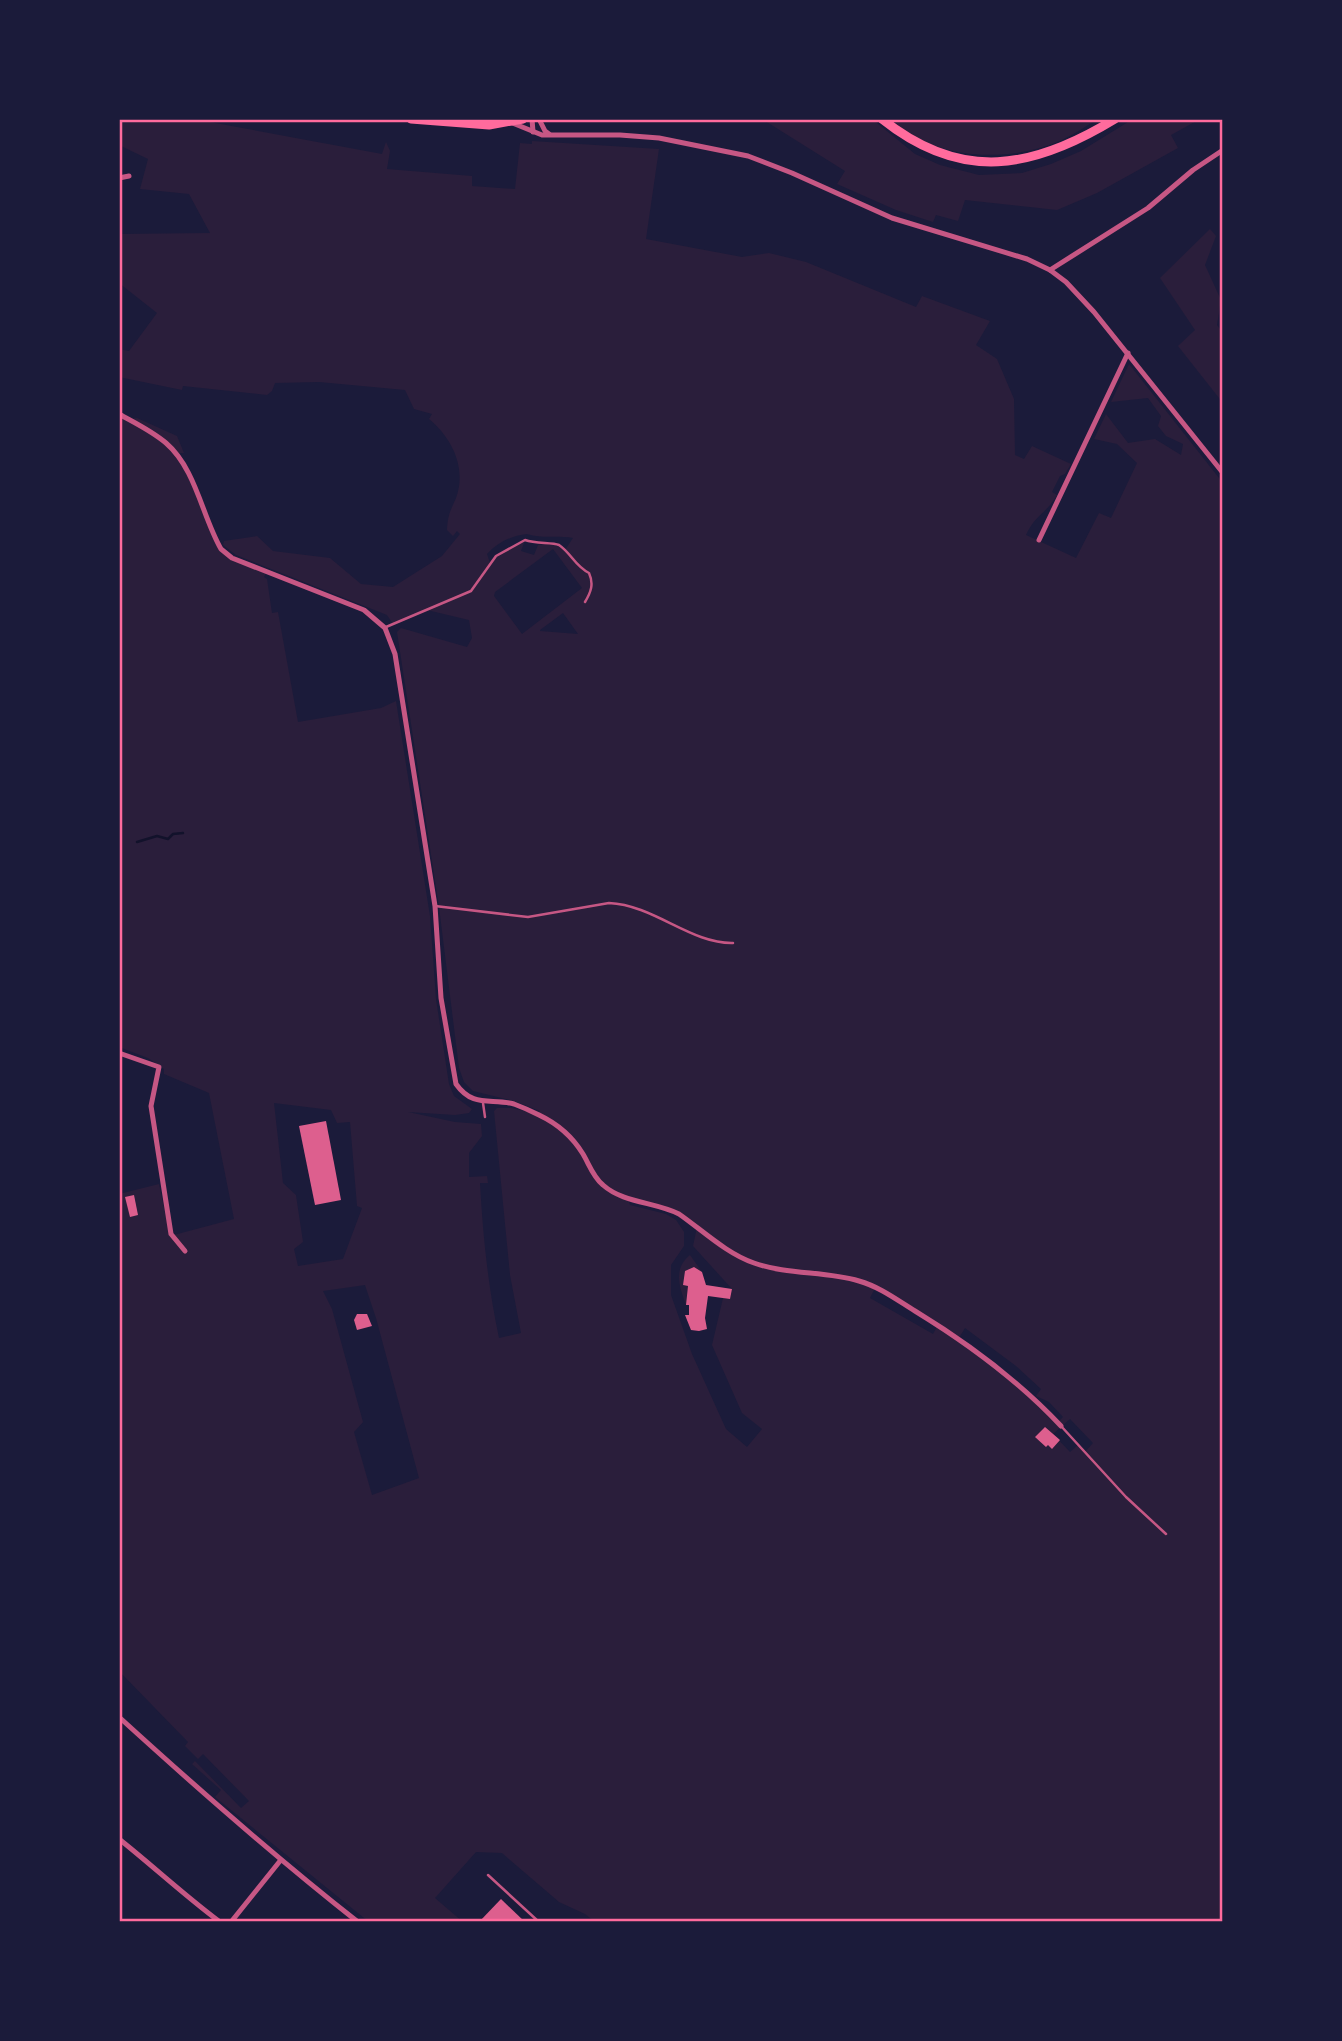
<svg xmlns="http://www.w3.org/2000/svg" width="1342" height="2041" font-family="'Public Sans',sans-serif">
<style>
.green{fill:#2a1e3b;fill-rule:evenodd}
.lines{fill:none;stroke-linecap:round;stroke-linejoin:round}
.stream{stroke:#12122b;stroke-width:2.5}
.building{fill:#dd5f8e}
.service{stroke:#c65784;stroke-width:2.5}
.minor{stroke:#c65784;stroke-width:5}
.primary{stroke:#ff6b9d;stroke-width:9}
.neatline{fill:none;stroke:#ff6b9d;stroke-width:2.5}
</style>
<rect width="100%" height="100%" fill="#1b1b3a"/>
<g class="green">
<path d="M119 119H194L382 154 386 142 390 151 387 169 472 176V186L515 189 520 143 532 144V141L659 149 646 239 742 257 769 253 806 262 916 307 922 296 990 321 976 345 997 359 1014 399 1015 455 1024 459 1032 446 1071 464 1065 474 1060 476 1052 492 1057 495C1048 512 1034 516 1026 535L1076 558 1099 513 1111 518 1137 463 1117 444 1094 439 1106 414 1128 443 1155 439 1181 455 1183 444 1166 436 1158 426 1161 416 1148 398 1111 402 1129 364 1223 483V1922H595L585 1914 559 1902 502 1853 476 1852 435 1898 463 1922H369L215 1797 221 1790 192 1764 195 1761 241 1808 249 1801 203 1754 198 1759 185 1746 188 1742 119 1671V1194L159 1184 170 1236 234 1219 209 1093 164 1074V1069L148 1058 119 1047V414L128 419 137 418 177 436 184 453H177L221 549 232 558 267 571 264 577 267 579 272 613 278 612 298 722 381 708 396 701 430 916 436 999 449 1084 454 1096 472 1109 469 1113 455 1115 408 1112 455 1122 481 1124 482 1136 469 1153V1177L487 1176 488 1183H480C483 1237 488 1286 499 1338L521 1333 510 1275 494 1111 497 1108H511L538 1114 540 1111 514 1101 473 1091 464 1082 459 1068 439 907 397 632 401 628 467 647 472 638 469 620 427 610 393 624 387 615 236 555 223 545 224 541 257 536 273 551 330 558 361 584 393 587 442 556 460 534 457 531 453 536 447 530C448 514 450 512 456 498 467 468 452 438 429 419L432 414 414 409 405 390 319 382 275 383 272 391 267 395 183 386 182 390 119 377V349L129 351 157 313 119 283V234L210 233 189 194 140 189 148 159 119 145ZM527 534C542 539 557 535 573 538L565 550 552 543 538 545 534 555 521 551 524 543C510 545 499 553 490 563L487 554C498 542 511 536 527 534ZM553 549 582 588 522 634 494 596 495 592ZM563 613 578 634 540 631V630ZM274 1103 331 1110 337 1123 350 1122 357 1206 362 1208 343 1259 298 1266 294 1249 303 1242 296 1195 283 1183ZM628 1198 679 1214 697 1227 693 1246 732 1289 730 1299 723 1298 712 1345 742 1413 762 1429 747 1447 726 1429 692 1354 671 1295V1265L684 1246V1232L676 1220 666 1214 630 1205ZM365 1285 376 1318 419 1478 372 1495 354 1432 363 1422 332 1309 323 1291ZM875 1288 938 1325 933 1334 870 1298ZM965 1328 1016 1366 1041 1389 1036 1396 1049 1402 1063 1417 1058 1422 982 1354 959 1338ZM1070 1419 1093 1443 1085 1452 1078 1445 1070 1452 1053 1434Z"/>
<polygon points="762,119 872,119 915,154 940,165 979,175 1022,173 1051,164 1081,151 1133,119 1200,119 1171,135 1178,148 1097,193 1057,210 965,200 958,221 936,215 933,222 896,210 837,184 845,171"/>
<path d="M891 119H1098C1086 126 1073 135 1060 141 1008 163 934 161 891 119Z"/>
<polygon points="1210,229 1216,236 1205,265 1221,300 1217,325 1223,333 1223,403 1178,346 1195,330 1160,278"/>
<path d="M690 1255 702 1272 694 1267 685 1271 683 1285 688 1286 686 1305C679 1286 673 1269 690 1255Z"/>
</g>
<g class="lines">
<polyline class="stream" points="137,842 157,836 168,839 173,834 183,833"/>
</g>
<g class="building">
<polygon points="326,1121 341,1200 315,1205 299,1126"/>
<polygon points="134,1195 138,1215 130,1217 125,1197"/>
<polygon points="694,1267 702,1272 706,1285 732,1289 730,1299 708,1296 705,1318 707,1329 699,1331 691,1330 685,1315 689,1315 689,1305 686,1305 688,1286 683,1285 685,1271"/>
<polygon points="357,1314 367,1314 372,1326 357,1330 354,1320"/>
<polygon points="1045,1427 1060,1440 1052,1449 1048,1445 1046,1447 1035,1437"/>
<polygon points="501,1899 525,1922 479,1922"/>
</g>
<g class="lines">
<g class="service">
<path d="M386 627 471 591 496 556 525 540C536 544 552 542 559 545 571 553 575 566 589 573 594 584 591 592 585 602"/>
<path d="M435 906 528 917 609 903C654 905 691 944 733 943"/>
<polyline points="483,1103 485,1117"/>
<polyline points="1061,1426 1126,1497 1166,1534"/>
<polyline points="488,1875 539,1922"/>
</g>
<g class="minor">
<polyline points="532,119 533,132"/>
<polyline points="539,119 545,131 549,134"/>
<polyline points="510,122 542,135 620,135 659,138 748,156 792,173 892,218 1027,259 1050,270 1066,282 1094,312 1223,473"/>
<polyline points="119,178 129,176"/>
<polyline points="1050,270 1148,208 1193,170 1223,150"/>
<path d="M119 414C135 423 152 431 166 443 196 469 202 516 221 549L232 558 364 610 385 628 395 654 435 906 441 998 456 1084C473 1108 490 1098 514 1104 522 1107 531 1111 539 1115 558 1124 572 1136 583 1154 589 1164 593 1177 603 1185 623 1203 655 1202 679 1214 702 1230 727 1254 754 1263 788 1275 825 1271 859 1281 880 1287 897 1300 915 1311 969 1344 1018 1380 1061 1426"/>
<polyline points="1039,540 1128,353"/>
<polyline points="119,1053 159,1067 151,1106 171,1234 185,1251"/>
<path d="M119 1717C198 1789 274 1856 358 1922"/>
<path d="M119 1839C153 1866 185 1896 220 1922"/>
<polyline points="231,1922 280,1861"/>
</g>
<g class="primary">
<polyline points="411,119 489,125 523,119"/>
<path d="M882 119C962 183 1033 169 1115 119"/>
</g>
</g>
<rect width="1342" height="2041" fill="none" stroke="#1b1b3a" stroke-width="242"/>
<rect x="121" y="121" width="1100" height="1799" class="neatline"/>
</svg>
